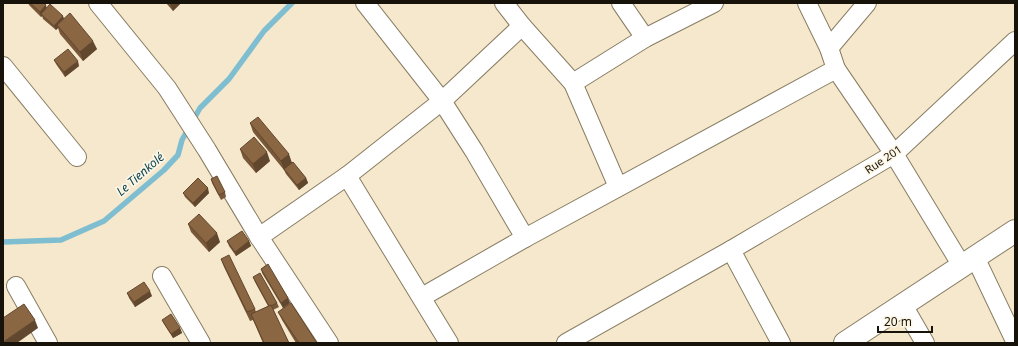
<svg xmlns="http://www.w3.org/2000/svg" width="1018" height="346" font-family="'Noto Sans',sans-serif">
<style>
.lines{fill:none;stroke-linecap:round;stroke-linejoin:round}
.stream{stroke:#7ebed0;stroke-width:5.5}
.minor-casing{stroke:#887d63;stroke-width:20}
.major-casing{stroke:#887d63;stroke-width:24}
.minor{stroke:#fff;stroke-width:18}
.major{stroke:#fff;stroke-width:22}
.wall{fill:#785839}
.shaded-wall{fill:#61472e}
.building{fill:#8b6642;stroke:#61472e}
.labels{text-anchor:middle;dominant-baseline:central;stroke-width:3.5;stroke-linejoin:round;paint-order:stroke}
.street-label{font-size:11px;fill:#18130a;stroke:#fdf6e5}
.water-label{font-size:12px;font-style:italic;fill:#094452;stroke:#fdf6e5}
</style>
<rect width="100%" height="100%" fill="#f5e8cc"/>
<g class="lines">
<polyline class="stream" points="3,242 61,240 104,221 164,170 178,155 182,140 200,108 229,79 264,31 292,3"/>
<g class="minor-casing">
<g id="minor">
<polyline points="98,3 167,88 207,150 259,237 329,343"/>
<polyline points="365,3 442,101 474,151 525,238"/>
<polyline points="504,3 522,26 573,83 618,187"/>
<polyline points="621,3 645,38"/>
<polyline points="807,3 829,48 836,69 894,154 962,266"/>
<polyline points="829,48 867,3"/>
<polyline points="3,66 77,157"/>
<polyline points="573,83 645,38 714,3"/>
<polyline points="347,176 449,343"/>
<polyline points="259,237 347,176 442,101 522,26"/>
<polyline points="731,250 781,343"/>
<polyline points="975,257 1015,341"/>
<polyline points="162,276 201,343"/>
<polyline points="16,286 48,343"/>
<polyline points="422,297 525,238 836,69"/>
<polyline points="903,305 925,343"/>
<polyline points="566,343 731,250 894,154 1015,41"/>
</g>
</g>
<g class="major-casing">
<polyline id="major" points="845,343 1015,231"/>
</g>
<use href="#minor" class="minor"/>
<use href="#major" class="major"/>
</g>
<g class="wall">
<polygon points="28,3 43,3 47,8 64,19 97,49 83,61 60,34 58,28 56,30 43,19 42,16 41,17 29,5"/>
<polygon points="166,3 181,3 173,11"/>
<polygon points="54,60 79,66 65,77 56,64"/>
<polygon points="250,123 292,163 306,178 308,183 299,190 286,174 284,170 253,132"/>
<polygon points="240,149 270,161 256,173 243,158"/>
<polygon points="211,179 225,192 226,197 221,200 212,183"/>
<polygon points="183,193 209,193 195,207 185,197"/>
<polygon points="188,224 220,242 209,252 191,232"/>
<polygon points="227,241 249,241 251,246 236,256 229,246"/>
<polygon points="221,259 255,309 256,312 268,306 255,282 253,277 277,303 279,307 273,310 289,343 263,343 253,320 250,321 224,267"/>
<polygon points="261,269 290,303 283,308 262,273"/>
<polygon points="127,293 152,296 135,307 129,298"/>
<polygon points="278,312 317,343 296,343 282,320"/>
<polygon points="162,320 180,328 182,333 173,338 164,324"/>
</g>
<g class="shaded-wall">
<polygon points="170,3 181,3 173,11"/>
<polygon points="46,5 47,10 41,14 42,16 41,17 40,12"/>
<polygon points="63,16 65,21 57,25 58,28 56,30 54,26"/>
<polygon points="93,41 97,49 83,61 80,52"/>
<polygon points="78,61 79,66 65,77 64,72"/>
<polygon points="267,152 270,161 256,173 253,164"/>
<polygon points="289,154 292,163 284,170 281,161"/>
<polygon points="306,178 308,183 299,190 297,185"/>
<polygon points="208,188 209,193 195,207 193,203"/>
<polygon points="217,233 220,242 209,252 206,243"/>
<polygon points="249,241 251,246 236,256 235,252"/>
<polygon points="150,291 152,296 135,307 134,302"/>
<polygon points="288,298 290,303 283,308 281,303"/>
<polygon points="35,320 38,328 17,343 3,343 3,342"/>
<polygon points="180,328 182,333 173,338 171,334"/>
</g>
<g class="building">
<polygon points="30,3 43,3 46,5 40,12"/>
<polygon points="50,4 63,16 54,26 41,14"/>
<polygon points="70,13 93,41 80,52 57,25"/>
<polygon points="68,49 78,61 64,72 54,60"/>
<polygon points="258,117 289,154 281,161 250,123"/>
<polygon points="254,137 267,152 253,164 240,149"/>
<polygon points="293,162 306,178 297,185 284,169"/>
<polygon points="217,176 225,192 219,195 211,179"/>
<polygon points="198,178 208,188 193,203 183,193"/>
<polygon points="199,214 217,233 206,243 188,224"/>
<polygon points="242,231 249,241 235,252 227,241"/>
<polygon points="229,255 255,309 247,312 221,259"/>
<polygon points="268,264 288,298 281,303 261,269"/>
<polygon points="260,273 277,303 271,306 271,305 269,306 253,277"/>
<polygon points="144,282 150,291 134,302 127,293"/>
<polygon points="291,303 317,343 299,343 278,312"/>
<polygon points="24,304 35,320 3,342 3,318"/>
<polygon points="271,305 289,343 264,343 251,314"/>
<polygon points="171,314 180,328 171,334 162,320"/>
</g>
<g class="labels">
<g class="street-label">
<text transform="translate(883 159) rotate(-34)">Rue 201</text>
</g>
<g class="water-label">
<text transform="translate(140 174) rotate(-41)">Le Tienkolé</text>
</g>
</g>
<rect width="1018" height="346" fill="none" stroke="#18130a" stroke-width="8"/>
<path d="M878 326v6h54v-6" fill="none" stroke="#18130a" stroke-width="2"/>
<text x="884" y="326" font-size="12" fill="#18130a" stroke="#fdf6e5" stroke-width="3" paint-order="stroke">20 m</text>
</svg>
